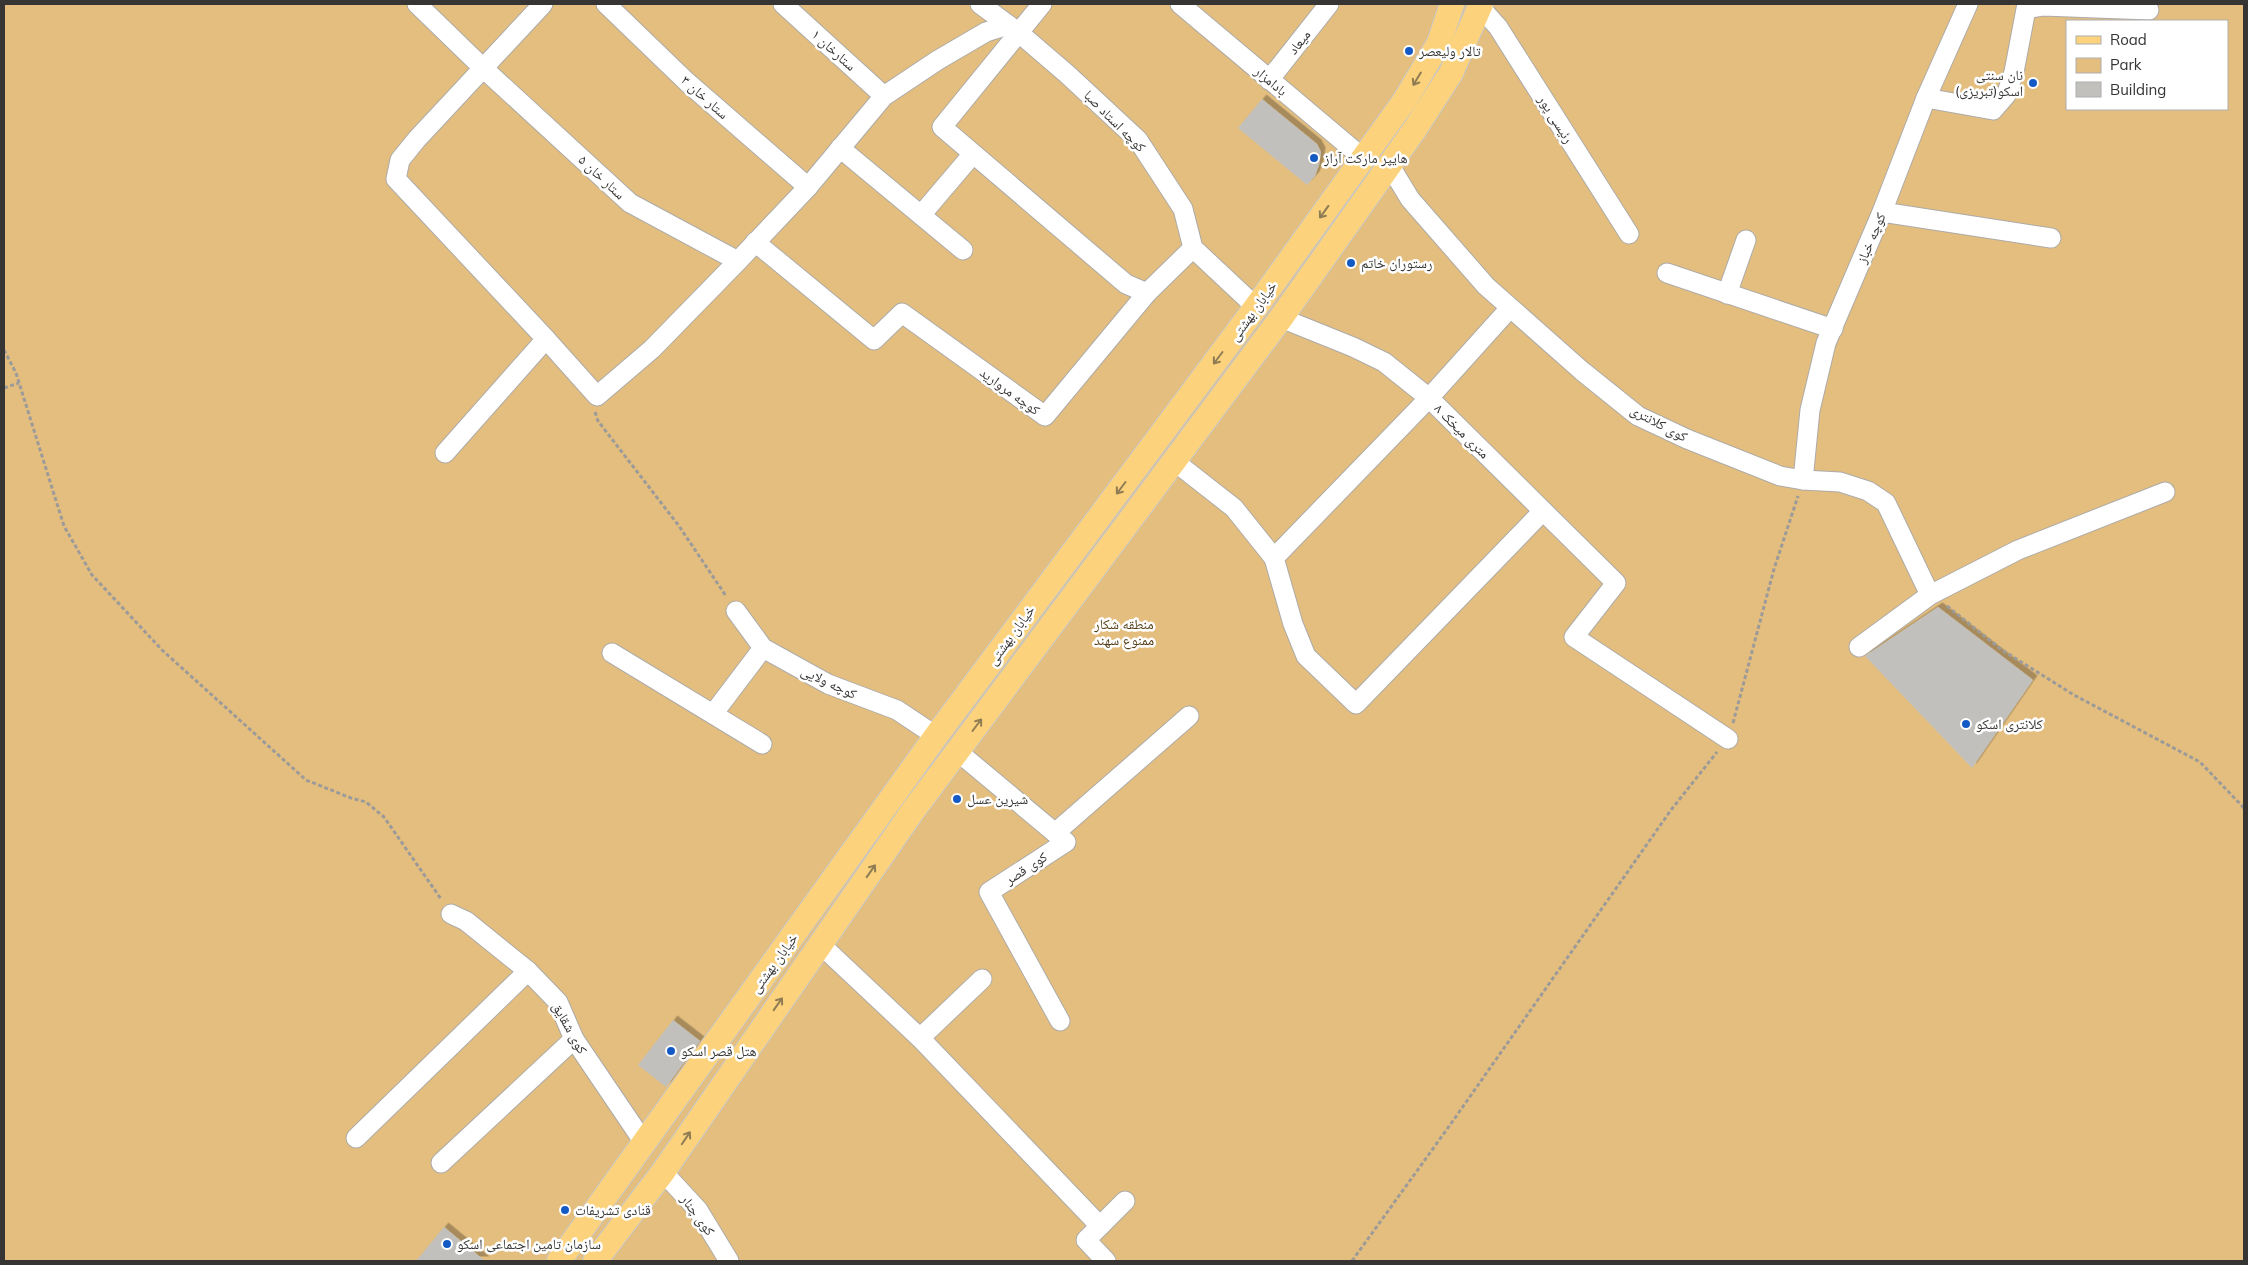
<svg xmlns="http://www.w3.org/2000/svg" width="2248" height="1265" font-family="Mulish,'Noto Naskh Arabic',sans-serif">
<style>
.green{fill:#e4be7e;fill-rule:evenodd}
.building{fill:#c2c0bd;filter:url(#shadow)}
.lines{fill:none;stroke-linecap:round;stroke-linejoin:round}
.minor-casing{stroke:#adaba8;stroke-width:21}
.major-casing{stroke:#c7c6c6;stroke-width:26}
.path{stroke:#9d9b99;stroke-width:3;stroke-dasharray:4 2.5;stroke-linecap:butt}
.minor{stroke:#fff;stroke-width:19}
.major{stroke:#fcd37c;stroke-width:24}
.oneway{stroke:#8f7c54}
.poi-dot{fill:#145ac5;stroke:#fff;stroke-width:2}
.labels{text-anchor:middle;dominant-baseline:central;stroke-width:5;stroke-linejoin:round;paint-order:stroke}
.street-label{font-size:14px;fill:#363534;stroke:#fff}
.poi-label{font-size:14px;fill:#363534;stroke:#fff;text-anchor:start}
.park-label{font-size:14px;fill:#533e16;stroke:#fff}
</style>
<defs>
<filter id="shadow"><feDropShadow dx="4.5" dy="-4.5" stdDeviation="0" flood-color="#0004"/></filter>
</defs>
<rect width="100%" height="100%" fill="#eae8e5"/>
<path class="green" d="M4 4H2244V1261H4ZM2067 21H2227V109H2067Z"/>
<g class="building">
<polygon points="1262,99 1317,144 1321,152 1319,165 1315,176 1307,185 1238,128"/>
<polygon points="1938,607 2033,680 1972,768 1865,656"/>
<polygon points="673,1020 700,1041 666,1087 638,1065"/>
<polygon points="444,1227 485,1261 416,1261"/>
</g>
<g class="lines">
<g class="minor-casing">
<g id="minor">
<polyline points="417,4 483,68 630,203 738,261"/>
<polyline points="543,4 417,139 400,160 396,179 546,339 597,396 652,349 738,261 808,187 884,96 938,60 986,32 1008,25"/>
<polyline points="606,4 687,82 808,187"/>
<polyline points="783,4 884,96"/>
<polyline points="980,4 1018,32 1067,74 1138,140 1183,209 1193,248 1256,307"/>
<polyline points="1042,4 942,127 1126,284 1147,293 1193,248"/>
<polyline points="1180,4 1363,158"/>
<polyline points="1480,7 1498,27 1629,234"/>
<polyline points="1269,80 1329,4"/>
<polyline points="1926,98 1993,110 2006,95 2014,72 2026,9 2043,6 2149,10"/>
<polyline points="840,148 963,250"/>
<polyline points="1390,166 1410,199 1486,286 1582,371 1638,416 1687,439 1780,476 1803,480 1840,482 1868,491 1886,503 1930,595"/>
<polyline points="1882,212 2051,238"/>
<polyline points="921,215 972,155"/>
<polyline points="755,242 874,340 902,313 1045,416 1147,293"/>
<polyline points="1667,273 1833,329"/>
<polyline points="1727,294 1746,240"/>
<polyline points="1281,318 1353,347 1384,362 1429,398 1616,583 1574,637 1728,739"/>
<polyline points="445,453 546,339"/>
<polyline points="1174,461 1234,508 1274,558 1293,624 1306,656 1356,704 1543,511"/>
<polyline points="1803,480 1810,410 1826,343 1882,212 1926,98 1968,4"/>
<polyline points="1274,558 1429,398 1510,308"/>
<polyline points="736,611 763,648 828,684 897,710 936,736"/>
<polyline points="1859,647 1930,595 2018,550 2165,492"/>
<polyline points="612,653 762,744"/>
<polyline points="713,714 763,648"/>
<polyline points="957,751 1066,842 989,892 1060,1021"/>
<polyline points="1055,833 1189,716"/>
<polyline points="451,914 466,921 528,971 558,1002 574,1039 645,1144"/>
<polyline points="820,944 920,1038 1100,1226"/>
<polyline points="920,1038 982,979"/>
<polyline points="356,1138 528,971"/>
<polyline points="441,1163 574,1039"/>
<polyline points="663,1172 698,1210 729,1261"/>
<polyline points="1106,1261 1086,1240 1125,1201"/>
</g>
</g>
<g class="major-casing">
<g id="major">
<polyline points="559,1261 936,736 1256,307 1405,100 1439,43 1452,4"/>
<polyline points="595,1261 663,1172 912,812 1281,318 1415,129 1451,73 1481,4"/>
</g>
</g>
<g class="path">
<polyline points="4,350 16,373 64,526 92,575 162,650 306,780 351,798 366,802 384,817 441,899"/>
<polyline points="4,388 19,383"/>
<polyline points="595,412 598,421 679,526 726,596"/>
<polyline points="1947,606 2002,650 2074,695 2200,762 2244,808"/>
<polyline points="1733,723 1774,569 1798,496"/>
<polyline points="1352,1261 1450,1125 1671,810 1717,752"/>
</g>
<use href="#minor" class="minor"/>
<use href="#major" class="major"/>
</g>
<defs><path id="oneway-shaft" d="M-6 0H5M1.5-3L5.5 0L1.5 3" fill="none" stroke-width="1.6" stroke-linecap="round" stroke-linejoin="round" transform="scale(1.25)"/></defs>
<g class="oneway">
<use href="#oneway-shaft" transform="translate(1417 79) rotate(121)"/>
<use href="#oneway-shaft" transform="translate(1324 212) rotate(126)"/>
<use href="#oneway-shaft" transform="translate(1218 358) rotate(127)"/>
<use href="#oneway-shaft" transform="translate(1121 488) rotate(127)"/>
<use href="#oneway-shaft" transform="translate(977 725) rotate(-53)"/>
<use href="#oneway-shaft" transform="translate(871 871) rotate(-55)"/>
<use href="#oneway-shaft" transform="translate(778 1004) rotate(-55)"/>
<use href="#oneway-shaft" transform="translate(686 1138) rotate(-56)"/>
</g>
<g class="poi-dot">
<circle cx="1409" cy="51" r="5"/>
<circle cx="2033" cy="83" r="5"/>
<circle cx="1314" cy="158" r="5"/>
<circle cx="1351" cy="263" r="5"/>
<circle cx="1966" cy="724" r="5"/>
<circle cx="957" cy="799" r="5"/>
<circle cx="671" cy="1051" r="5"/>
<circle cx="565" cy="1210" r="5"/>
<circle cx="447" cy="1244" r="5"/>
</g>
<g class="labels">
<g class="street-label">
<text transform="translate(1299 42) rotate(-52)">میعاد</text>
<text transform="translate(834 50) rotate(42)">ستارخان ۱</text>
<text transform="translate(1271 81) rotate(40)">بادامزار</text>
<text transform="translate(705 97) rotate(42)">ستار خان ۳</text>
<text transform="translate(1556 119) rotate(58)">رئیسی پور</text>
<text transform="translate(1115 121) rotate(45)">کوچه استاد صبا</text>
<text transform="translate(602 177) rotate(43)">ستار خان ۵</text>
<text transform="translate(1871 238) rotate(-67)">کوچه خباز</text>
<text transform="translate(1253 311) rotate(-54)">خیابان بهشتی</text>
<text transform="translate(1010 391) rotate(36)">کوچه مروارید</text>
<text transform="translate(1659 423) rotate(28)">کوی کلانتری</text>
<text transform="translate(1462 431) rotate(45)">۸ متری میخک</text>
<text transform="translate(1011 635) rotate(-54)">خیابان بهشتی</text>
<text transform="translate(829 682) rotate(25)">کوچه ولایی</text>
<text transform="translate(1026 868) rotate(-33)">کوی قصر</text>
<text transform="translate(774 963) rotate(-54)">خیابان بهشتی</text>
<text transform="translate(570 1028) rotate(61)">کوی شقایق</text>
<text transform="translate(698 1215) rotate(54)">کوی چنار</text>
</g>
<g class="poi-label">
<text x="1419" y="51">تالار ولیعصر</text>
<text x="2023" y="75" text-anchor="end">نان سنتی<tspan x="2023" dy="16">اسکو(تبریزی)</tspan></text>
<text x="1324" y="158">هایپر مارکت آراز</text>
<text x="1361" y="263">رستوران خاتم</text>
<text x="1976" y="724">کلانتری اسکو</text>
<text x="967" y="799">شیرین عسل</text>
<text x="681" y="1051">هتل قصر اسکو</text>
<text x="575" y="1210">قنادی تشریفات</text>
<text x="457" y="1244">سازمان تامین اجتماعی اسکو</text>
</g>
<g class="park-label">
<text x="1124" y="624">منطقه شکار<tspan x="1124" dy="16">ممنوع سهند</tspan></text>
</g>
</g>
<rect width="2248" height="1265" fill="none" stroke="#363534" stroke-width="10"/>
<rect x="2066" y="20" width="162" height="90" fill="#ffffff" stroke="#afaeae"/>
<rect x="2076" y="36" width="25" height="8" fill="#fcd37c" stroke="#afaeae"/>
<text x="2110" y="45" font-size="15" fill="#363534">Road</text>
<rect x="2076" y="58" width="25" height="15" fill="#e4be7e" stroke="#afaeae"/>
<text x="2110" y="70" font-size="15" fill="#363534">Park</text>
<rect x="2076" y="82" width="25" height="15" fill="#c2c0bd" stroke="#afaeae"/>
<text x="2110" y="95" font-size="15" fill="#363534">Building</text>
</svg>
